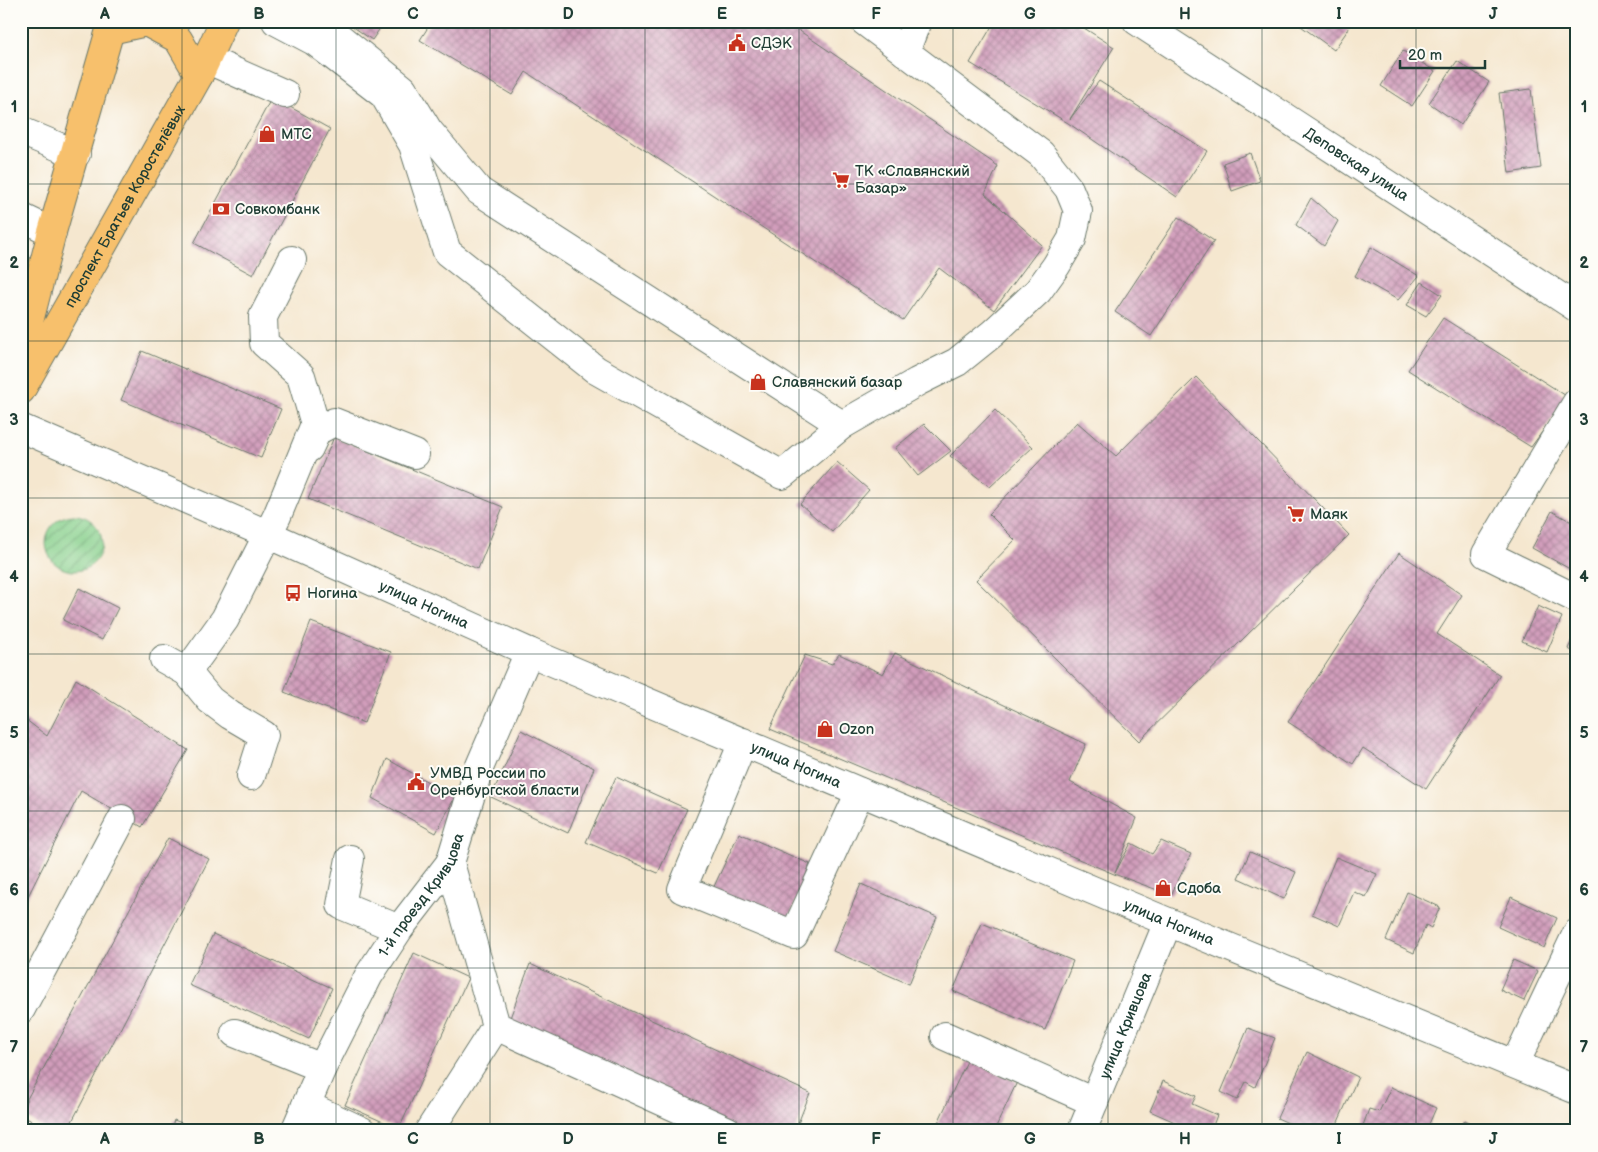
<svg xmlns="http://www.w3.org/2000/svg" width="1598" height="1152" font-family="'Balsamiq Sans',sans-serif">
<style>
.garden{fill:url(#garden-furrows);stroke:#538660}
.building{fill:url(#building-cross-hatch)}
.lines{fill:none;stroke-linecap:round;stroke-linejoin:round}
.minor-casing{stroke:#6a786a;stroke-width:30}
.major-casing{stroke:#6a786a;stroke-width:30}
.minor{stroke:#fff;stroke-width:28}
.major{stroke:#f7c06c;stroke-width:28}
.grid{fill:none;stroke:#1f3d34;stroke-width:1;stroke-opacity:0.55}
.labels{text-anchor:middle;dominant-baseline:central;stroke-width:4;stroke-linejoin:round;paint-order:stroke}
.poi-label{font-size:15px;fill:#1f3d34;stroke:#fdfcf7;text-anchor:start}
.street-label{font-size:15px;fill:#1f3d34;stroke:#fdfcf7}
.neatline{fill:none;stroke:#1f3d34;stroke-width:2}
.grid-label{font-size:16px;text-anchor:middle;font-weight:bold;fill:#1f3d34}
</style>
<defs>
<pattern id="garden-furrows" width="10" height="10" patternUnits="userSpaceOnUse" patternTransform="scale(1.25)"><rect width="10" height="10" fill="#87d08c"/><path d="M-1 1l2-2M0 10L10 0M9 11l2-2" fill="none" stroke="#6eaa73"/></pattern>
<pattern id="building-cross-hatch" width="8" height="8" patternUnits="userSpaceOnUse" patternTransform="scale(1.25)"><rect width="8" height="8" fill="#d19dbb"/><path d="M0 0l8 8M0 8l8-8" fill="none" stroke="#a98199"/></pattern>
</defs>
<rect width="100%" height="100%" fill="#fdfcf7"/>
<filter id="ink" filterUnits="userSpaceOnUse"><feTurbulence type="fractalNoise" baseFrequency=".02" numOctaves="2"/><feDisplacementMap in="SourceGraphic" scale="10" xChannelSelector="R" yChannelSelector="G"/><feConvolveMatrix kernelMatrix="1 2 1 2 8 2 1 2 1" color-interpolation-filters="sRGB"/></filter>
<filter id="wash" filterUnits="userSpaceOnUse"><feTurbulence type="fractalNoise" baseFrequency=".0096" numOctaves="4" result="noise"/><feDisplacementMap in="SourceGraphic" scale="20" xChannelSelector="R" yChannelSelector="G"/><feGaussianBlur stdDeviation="1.12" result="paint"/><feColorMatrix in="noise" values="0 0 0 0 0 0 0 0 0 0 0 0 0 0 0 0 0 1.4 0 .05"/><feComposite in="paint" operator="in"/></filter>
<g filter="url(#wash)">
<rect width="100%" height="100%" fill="#f5e7cf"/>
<circle class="garden" cx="74" cy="543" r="28"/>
<g id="blocks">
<g class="building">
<polygon points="345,21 385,21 372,40"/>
<polygon points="432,21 785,21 998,166 985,194 1042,245 994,310 939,268 903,320 526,72 512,95 420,40"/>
<polygon points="995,21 1073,21 1114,47 1070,119 1099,81 1207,151 1177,197 1068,123 970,63"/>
<polygon points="1294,21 1354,21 1334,50"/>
<polygon points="1403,51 1435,71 1412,106 1381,86"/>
<polygon points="1457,61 1489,82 1461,125 1429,103"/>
<polygon points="1531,89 1541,168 1509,173 1499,93"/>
<polygon points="272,97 330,129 253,275 194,243"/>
<polygon points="1250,153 1260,181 1232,191 1223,163"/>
<polygon points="1311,198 1338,221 1324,246 1296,225"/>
<polygon points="1178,217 1214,241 1151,336 1115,312"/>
<polygon points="1371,247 1419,276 1398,300 1355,276"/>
<polygon points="1422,282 1442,295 1426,316 1407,305"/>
<polygon points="1443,318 1568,397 1531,447 1408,370"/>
<polygon points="142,351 281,409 261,458 121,400"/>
<polygon points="1196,377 1349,535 1139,741 976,580 1015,540 989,514 1077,422 1116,456"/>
<polygon points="995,410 1033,447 990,487 950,456"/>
<polygon points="924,424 951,451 918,476 895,448"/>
<polygon points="334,437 503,507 478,569 308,499"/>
<polygon points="837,462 869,490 832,532 800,504"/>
<polygon points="1552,511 1577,525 1577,573 1532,548"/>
<polygon points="1399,553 1462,595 1437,634 1500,675 1426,789 1363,748 1353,764 1288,722"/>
<polygon points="79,588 118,608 102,640 63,620"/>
<polygon points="1538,606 1562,617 1547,652 1522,641"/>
<polygon points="311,622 391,652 364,723 284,692"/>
<polygon points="1577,628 1577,653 1568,649"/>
<polygon points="895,653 1086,744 1070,782 1137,818 1115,873 1131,843 1152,854 1161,841 1191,854 1171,895 1114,874 770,729 805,655 832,664 839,654 883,674"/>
<polygon points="76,679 188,750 142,827 81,791 21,910 21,716 47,736"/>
<polygon points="521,730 594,768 568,833 491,797"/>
<polygon points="387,759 455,797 436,833 372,798"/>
<polygon points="616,777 687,809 658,873 586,842"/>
<polygon points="739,833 810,864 786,928 710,895"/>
<polygon points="168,838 209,859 67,1131 49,1131 21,1115 21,1110"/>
<polygon points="1250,852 1296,872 1284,899 1238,878"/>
<polygon points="1336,857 1377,874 1366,897 1354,892 1339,926 1312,914"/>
<polygon points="861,884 937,917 909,984 833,951"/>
<polygon points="1407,892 1440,907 1431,928 1426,925 1414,953 1386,940"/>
<polygon points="1511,897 1557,918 1544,948 1498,927"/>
<polygon points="982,923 1073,961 1045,1030 953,991"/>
<polygon points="213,934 332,988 309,1039 189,985"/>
<polygon points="414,953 468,978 399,1129 345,1105"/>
<polygon points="1513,960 1538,971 1524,1001 1500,990"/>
<polygon points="530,964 810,1093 795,1131 737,1131 507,1026"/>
<polygon points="1248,1028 1275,1038 1255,1087 1246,1082 1237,1100 1221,1092"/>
<polygon points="1307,1052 1358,1077 1334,1131 1301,1131 1302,1129 1277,1118"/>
<polygon points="968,1059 1017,1082 994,1131 934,1131"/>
<polygon points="1163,1081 1196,1096 1192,1104 1217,1115 1211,1131 1195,1131 1150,1111"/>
<polygon points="1391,1087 1436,1108 1426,1131 1361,1131 1369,1109 1379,1112"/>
<polygon points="174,1120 202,1131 170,1131"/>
<polygon points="1465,1120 1488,1131 1459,1131"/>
</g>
</g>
</g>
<g filter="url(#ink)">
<use href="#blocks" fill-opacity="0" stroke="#6a786a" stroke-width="1"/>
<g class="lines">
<g class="minor-casing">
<g id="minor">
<polyline points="276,21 314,41 384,95 413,145 447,252 596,370 782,475 842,425 917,382 957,362 993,333 1038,291 1056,266 1072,239 1078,211 1069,189 1041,154 864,21"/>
<polyline points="319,21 403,89 428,130 479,191 842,425"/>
<path id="s1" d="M1137 21 1577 308"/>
<polyline points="905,52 917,21"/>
<polyline points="206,59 285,94"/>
<polyline points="21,131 76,154"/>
<polyline points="21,217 52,232"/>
<polyline points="1577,402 1486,554 1577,599"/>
<path id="s2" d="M21 428 267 534 529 652 1168 922 1577 1090"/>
<polyline points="309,448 317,431 334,422 415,454"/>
<polyline points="164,659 187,672 210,700 230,715 264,735 251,776"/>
<polyline points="187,672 225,619 277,516 315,424 301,376 264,343 263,317 292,260"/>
<polyline points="743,742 682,889 794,935 860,792"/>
<polyline points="350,859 341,905 399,929"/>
<polyline points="450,863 496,1026 728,1131"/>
<polyline points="21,1009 122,819"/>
<polyline points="235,1033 322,1068"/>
<polyline points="945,1036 1094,1102"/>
<polyline points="1515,1064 1577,933"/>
<polyline points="306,1105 362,1131"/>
<path id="s3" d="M295 1131 322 1068 369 975 399 929 450 863 479 768 529 652"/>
<polyline points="429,1131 496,1026"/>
<path id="s4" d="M1082 1131 1168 922"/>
</g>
</g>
<g class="major-casing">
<g id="major">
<polyline points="110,30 146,22 178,39 199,75"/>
<polyline points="21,353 52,232 110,30 114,21"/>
<path id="s5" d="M21 390 199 75 224 21"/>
</g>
</g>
<use href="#minor" class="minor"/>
<use href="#major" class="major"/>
</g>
</g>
<path class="grid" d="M182 21V1131M336 21V1131M490 21V1131M645 21V1131M799 21V1131M953 21V1131M1108 21V1131M1262 21V1131M1416 21V1131M21 184H1577M21 341H1577M21 498H1577M21 654H1577M21 811H1577M21 968H1577"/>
<defs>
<g id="civic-bare" transform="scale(1.35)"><path d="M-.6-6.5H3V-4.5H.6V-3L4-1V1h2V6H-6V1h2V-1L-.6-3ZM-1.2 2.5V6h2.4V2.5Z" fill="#c8321e" stroke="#fdfcf7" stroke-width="2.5" paint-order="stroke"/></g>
<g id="shop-bare" transform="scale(1.35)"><path d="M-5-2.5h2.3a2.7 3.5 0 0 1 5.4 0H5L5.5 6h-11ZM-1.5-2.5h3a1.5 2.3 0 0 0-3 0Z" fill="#c8321e" stroke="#fdfcf7" stroke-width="2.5" paint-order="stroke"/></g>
<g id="supermarket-bare" transform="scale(1.35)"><path d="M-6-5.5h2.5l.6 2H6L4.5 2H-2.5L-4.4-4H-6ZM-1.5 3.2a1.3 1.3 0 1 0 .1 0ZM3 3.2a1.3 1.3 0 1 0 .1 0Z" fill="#c8321e" stroke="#fdfcf7" stroke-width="2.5" paint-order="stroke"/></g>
<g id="bank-bare" transform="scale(1.35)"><path d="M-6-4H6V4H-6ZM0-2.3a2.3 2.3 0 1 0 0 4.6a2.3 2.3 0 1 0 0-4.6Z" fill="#c8321e" stroke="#fdfcf7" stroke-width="2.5" paint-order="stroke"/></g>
<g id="bus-bare" transform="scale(1.35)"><path d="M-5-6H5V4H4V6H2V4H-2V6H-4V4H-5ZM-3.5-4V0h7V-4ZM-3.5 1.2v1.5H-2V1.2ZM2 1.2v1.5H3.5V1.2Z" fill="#c8321e" stroke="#fdfcf7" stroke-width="2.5" paint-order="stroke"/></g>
</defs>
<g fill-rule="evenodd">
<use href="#civic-bare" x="737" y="43"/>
<use href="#shop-bare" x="267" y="134"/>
<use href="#supermarket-bare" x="841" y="180"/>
<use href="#bank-bare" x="221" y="209"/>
<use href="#shop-bare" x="758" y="382"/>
<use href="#supermarket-bare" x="1296" y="514"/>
<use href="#bus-bare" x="293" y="593"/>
<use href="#shop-bare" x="825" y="729"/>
<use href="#civic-bare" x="416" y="782"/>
<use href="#shop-bare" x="1163" y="888"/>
</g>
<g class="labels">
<g class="poi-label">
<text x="751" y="43">СДЭК</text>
<text x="281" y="134">МТС</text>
<text x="855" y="171">ТК «Славянский<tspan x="855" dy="17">Базар»</tspan></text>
<text x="235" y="209">Совкомбанк</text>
<text x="772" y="382">Славянский базар</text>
<text x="1310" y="514">Маяк</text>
<text x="307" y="593">Ногина</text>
<text x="839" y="729">Ozon</text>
<text x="430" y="773">УМВД России по<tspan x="430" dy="17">Оренбургской бласти</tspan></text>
<text x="1177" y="888">Сдоба</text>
</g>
<g class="street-label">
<text stroke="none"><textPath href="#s1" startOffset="262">Деповская улица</textPath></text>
<text stroke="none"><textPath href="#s5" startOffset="211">проспект Братьев Коростелёвых</textPath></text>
<text stroke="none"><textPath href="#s2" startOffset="440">улица Ногина</textPath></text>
<text stroke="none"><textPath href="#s2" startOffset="845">улица Ногина</textPath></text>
<text stroke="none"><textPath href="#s3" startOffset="269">1-й проезд Кривцова</textPath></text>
<text stroke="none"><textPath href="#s2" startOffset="1250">улица Ногина</textPath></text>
<text stroke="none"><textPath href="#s4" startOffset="114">улица Кривцова</textPath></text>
</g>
</g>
<rect width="1598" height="1152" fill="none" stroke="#fdfcf7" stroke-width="55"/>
<path d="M1400 60v8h85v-8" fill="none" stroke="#1f3d34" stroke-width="2.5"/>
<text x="1408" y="60" font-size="15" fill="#1f3d34" stroke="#fdfcf7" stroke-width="4" paint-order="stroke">20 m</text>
<rect x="28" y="28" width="1542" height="1096" class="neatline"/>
<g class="grid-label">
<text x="105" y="19">A</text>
<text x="259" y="19">B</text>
<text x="413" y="19">C</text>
<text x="568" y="19">D</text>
<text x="722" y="19">E</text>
<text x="876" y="19">F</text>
<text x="1030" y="19">G</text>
<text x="1185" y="19">H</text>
<text x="1339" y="19">I</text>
<text x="1493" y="19">J</text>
<text x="14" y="112">1</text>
<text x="1584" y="112">1</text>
<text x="14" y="268">2</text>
<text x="1584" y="268">2</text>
<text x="14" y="425">3</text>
<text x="1584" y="425">3</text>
<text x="14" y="582">4</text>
<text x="1584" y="582">4</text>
<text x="14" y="738">5</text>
<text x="1584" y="738">5</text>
<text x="14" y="895">6</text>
<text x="1584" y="895">6</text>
<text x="14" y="1052">7</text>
<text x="1584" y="1052">7</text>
<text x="105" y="1144">A</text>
<text x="259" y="1144">B</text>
<text x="413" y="1144">C</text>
<text x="568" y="1144">D</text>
<text x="722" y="1144">E</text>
<text x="876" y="1144">F</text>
<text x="1030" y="1144">G</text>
<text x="1185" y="1144">H</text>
<text x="1339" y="1144">I</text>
<text x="1493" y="1144">J</text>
</g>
</svg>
